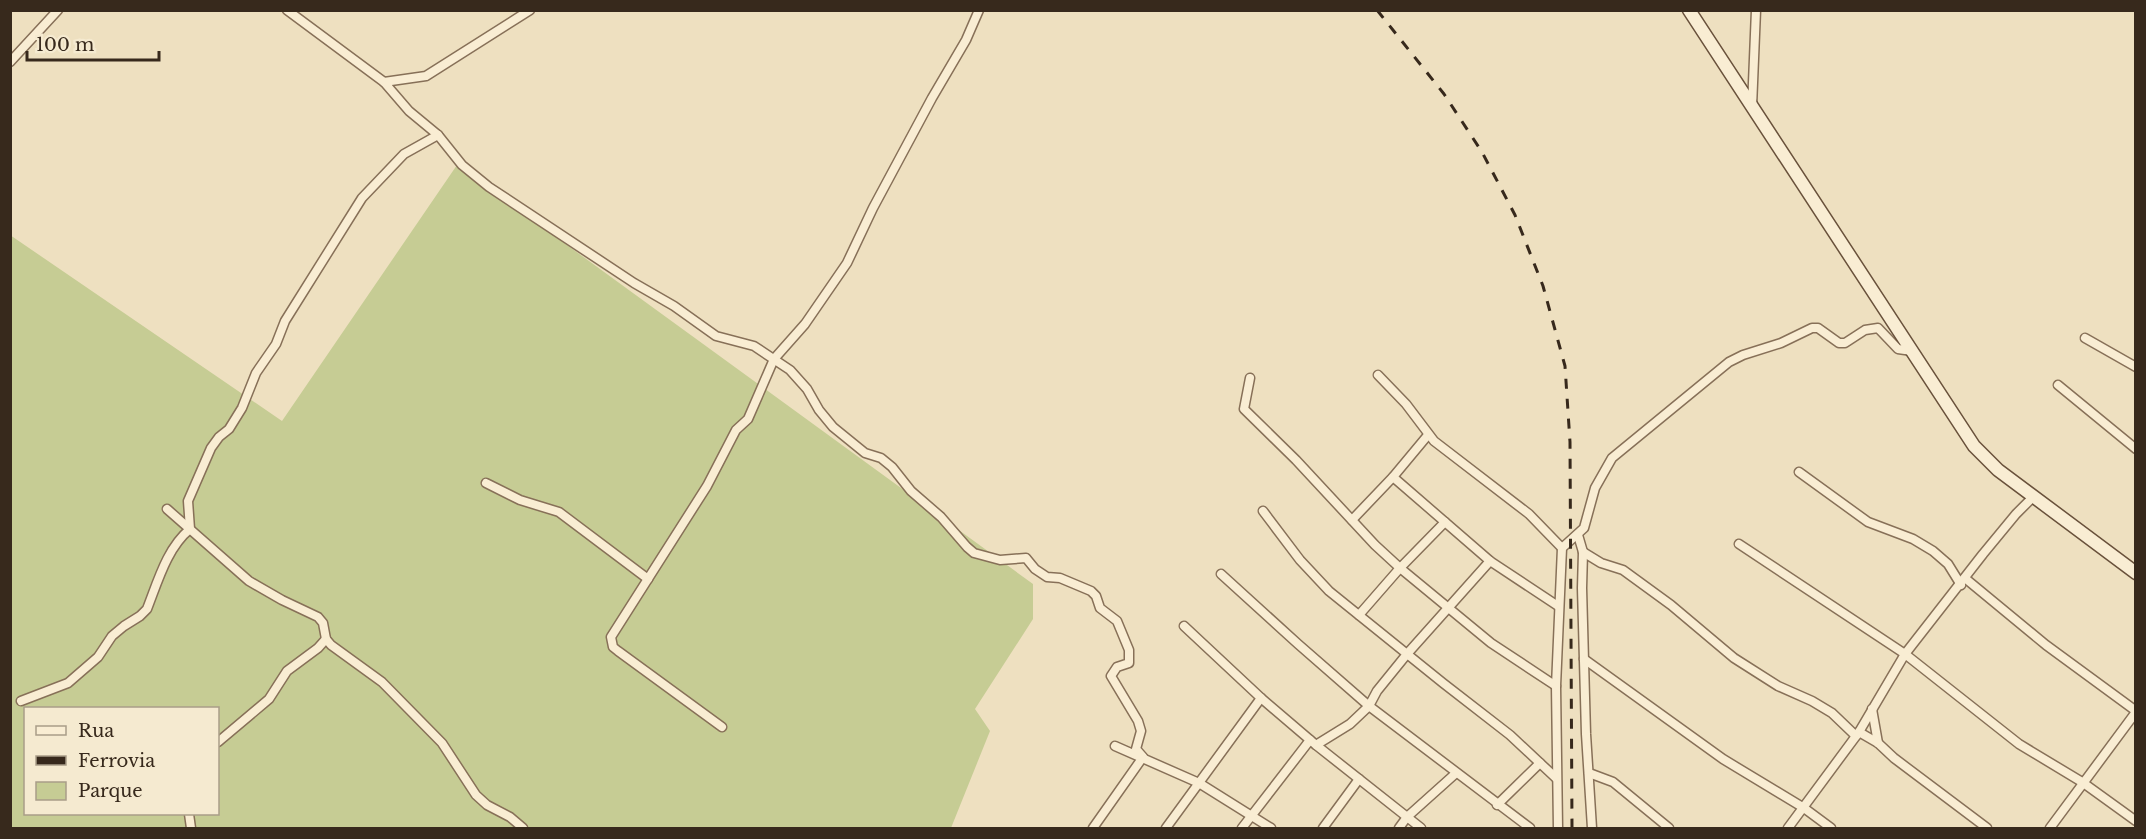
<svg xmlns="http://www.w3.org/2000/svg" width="2146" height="839" font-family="'Libre Baskerville',serif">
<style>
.green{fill:#c6cc94;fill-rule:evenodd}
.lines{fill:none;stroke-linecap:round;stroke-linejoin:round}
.street-casing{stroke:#877058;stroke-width:11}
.secondary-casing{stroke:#69513b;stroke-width:15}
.street{stroke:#f9edd3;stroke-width:8}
.secondary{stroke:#f9edd3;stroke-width:12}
.rail{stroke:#37291c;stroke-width:3;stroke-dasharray:10 10;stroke-linecap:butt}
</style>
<rect width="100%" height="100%" fill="#eee0c0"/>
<path class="green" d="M457 165 1033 584V619L975 709 990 731 951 828H11L10 235 282 421ZM26 708H218V814H26Z"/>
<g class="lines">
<g class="street-casing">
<g id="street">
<polyline points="287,10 384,82 409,111 438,135 462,165 489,187 634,283 674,306 716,336 754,346 790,370 807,389 819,410 833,427 865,453 881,458 892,467 911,491 941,517 967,547 974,553 1000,560 1026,558 1035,569 1047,577 1060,578 1091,591 1096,596 1100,608 1117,621 1129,650 1129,663 1117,667 1111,676 1138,721 1141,731 1136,749 1143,757 1093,828"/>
<polyline points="10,62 58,10"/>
<polyline points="384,82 426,76 530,10"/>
<polyline points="1752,107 1756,10"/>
<polyline points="2085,338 2136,367"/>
<polyline points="1378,375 1406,404 1434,441 1529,514 1562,548"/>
<polyline points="1250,378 1244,409 1296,460 1375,545 1400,568 1491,643 1556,686"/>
<polyline points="2058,385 2136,449"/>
<polyline points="1799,472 1868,522 1913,539 1933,551 1948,564 1961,585"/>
<polyline points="1393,477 1490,561 1558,606"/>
<polyline points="486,483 520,500 559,512 648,579"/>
<polyline points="167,509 249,581 282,600 318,617 323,623 326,639 331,645 382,682 442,743 476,795 487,805 510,817 523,828"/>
<polyline points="1263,511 1300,560 1329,591 1443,683 1510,735 1556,778"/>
<polyline points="1352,520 1393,477 1428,435"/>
<polyline points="1578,535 1583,552 1582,588 1586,734 1592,828"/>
<polyline points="1739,544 1905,654 2019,744 2082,782 2136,821"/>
<polyline points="1583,552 1601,563 1623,570 1671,605 1734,658 1778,686 1812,701 1832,713 1856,736"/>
<polyline points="1221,574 1298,644 1369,706 1530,828"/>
<polyline points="1966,579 2046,645 2136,711"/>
<polyline points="1359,615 1400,568 1445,522"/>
<polyline points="1184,626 1261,698 1316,745 1421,828"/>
<polyline points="1584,659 1723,759 1804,808 1831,828"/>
<path d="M21 701 68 683 98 657 112 636 124 626 140 616 147 609C158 581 167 548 190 529L188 501 211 448 219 437 229 429 242 408 256 373 276 344 285 321 362 198 404 154 438 135"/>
<polyline points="1872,709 1878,743"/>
<polyline points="722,727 618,651 613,647 611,637 707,486 736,430 748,419 774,359 805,324 847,263 873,208 932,98 966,40 979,10"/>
<polyline points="1859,732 1878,743 1894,758 1987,828"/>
<polyline points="218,742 269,699 287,671 318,648 326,639"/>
<polyline points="1316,745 1350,724 1369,706 1377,691 1407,654 1490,561"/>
<polyline points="1115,746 1199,783 1271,828"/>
<polyline points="1589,773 1613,782 1669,828"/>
<polyline points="1497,805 1540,763"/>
<polyline points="189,814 191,828"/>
<polyline points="1166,828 1261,698"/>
<polyline points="1242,828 1310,740"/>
<polyline points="1323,828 1359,779"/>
<polyline points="1399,828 1407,817 1455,774"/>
<polyline points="1558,828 1556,686 1562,548 1584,528 1595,488 1612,458 1729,362 1743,355 1781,343 1812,328 1818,328 1839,343 1845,343 1865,330 1878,328 1898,349 1912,351"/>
<polyline points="1788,828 1859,732 1905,654 1983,554 2016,514 2034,496"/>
<polyline points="2050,828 2136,712"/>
</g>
</g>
<g class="secondary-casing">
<polyline id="secondary" points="1689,10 1974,446 1998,470 2136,573"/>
</g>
<use href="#street" class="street"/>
<use href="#secondary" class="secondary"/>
<polyline class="rail" points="1377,10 1444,94 1482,152 1515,215 1543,286 1565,366 1570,442 1572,828"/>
</g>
<rect width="2146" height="839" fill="none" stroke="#37291c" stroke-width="24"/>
<rect x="24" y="707" width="195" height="108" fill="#f5ead0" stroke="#a99d88" stroke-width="1.5"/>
<rect x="36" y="726" width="30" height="9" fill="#f9edd3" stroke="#a99d88" stroke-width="1.5"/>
<text x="78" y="737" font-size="18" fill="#37291c">Rua</text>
<rect x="36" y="756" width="30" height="9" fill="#37291c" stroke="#a99d88" stroke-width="1.5"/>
<text x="78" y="767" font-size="18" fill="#37291c">Ferrovia</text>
<rect x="36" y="782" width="30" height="18" fill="#c6cc94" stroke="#a99d88" stroke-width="1.5"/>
<text x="78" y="797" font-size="18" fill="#37291c">Parque</text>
<path d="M27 51v9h132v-9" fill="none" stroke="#37291c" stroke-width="3"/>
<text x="36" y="51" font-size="18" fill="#37291c" stroke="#f5ead0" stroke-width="4.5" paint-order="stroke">100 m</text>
</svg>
